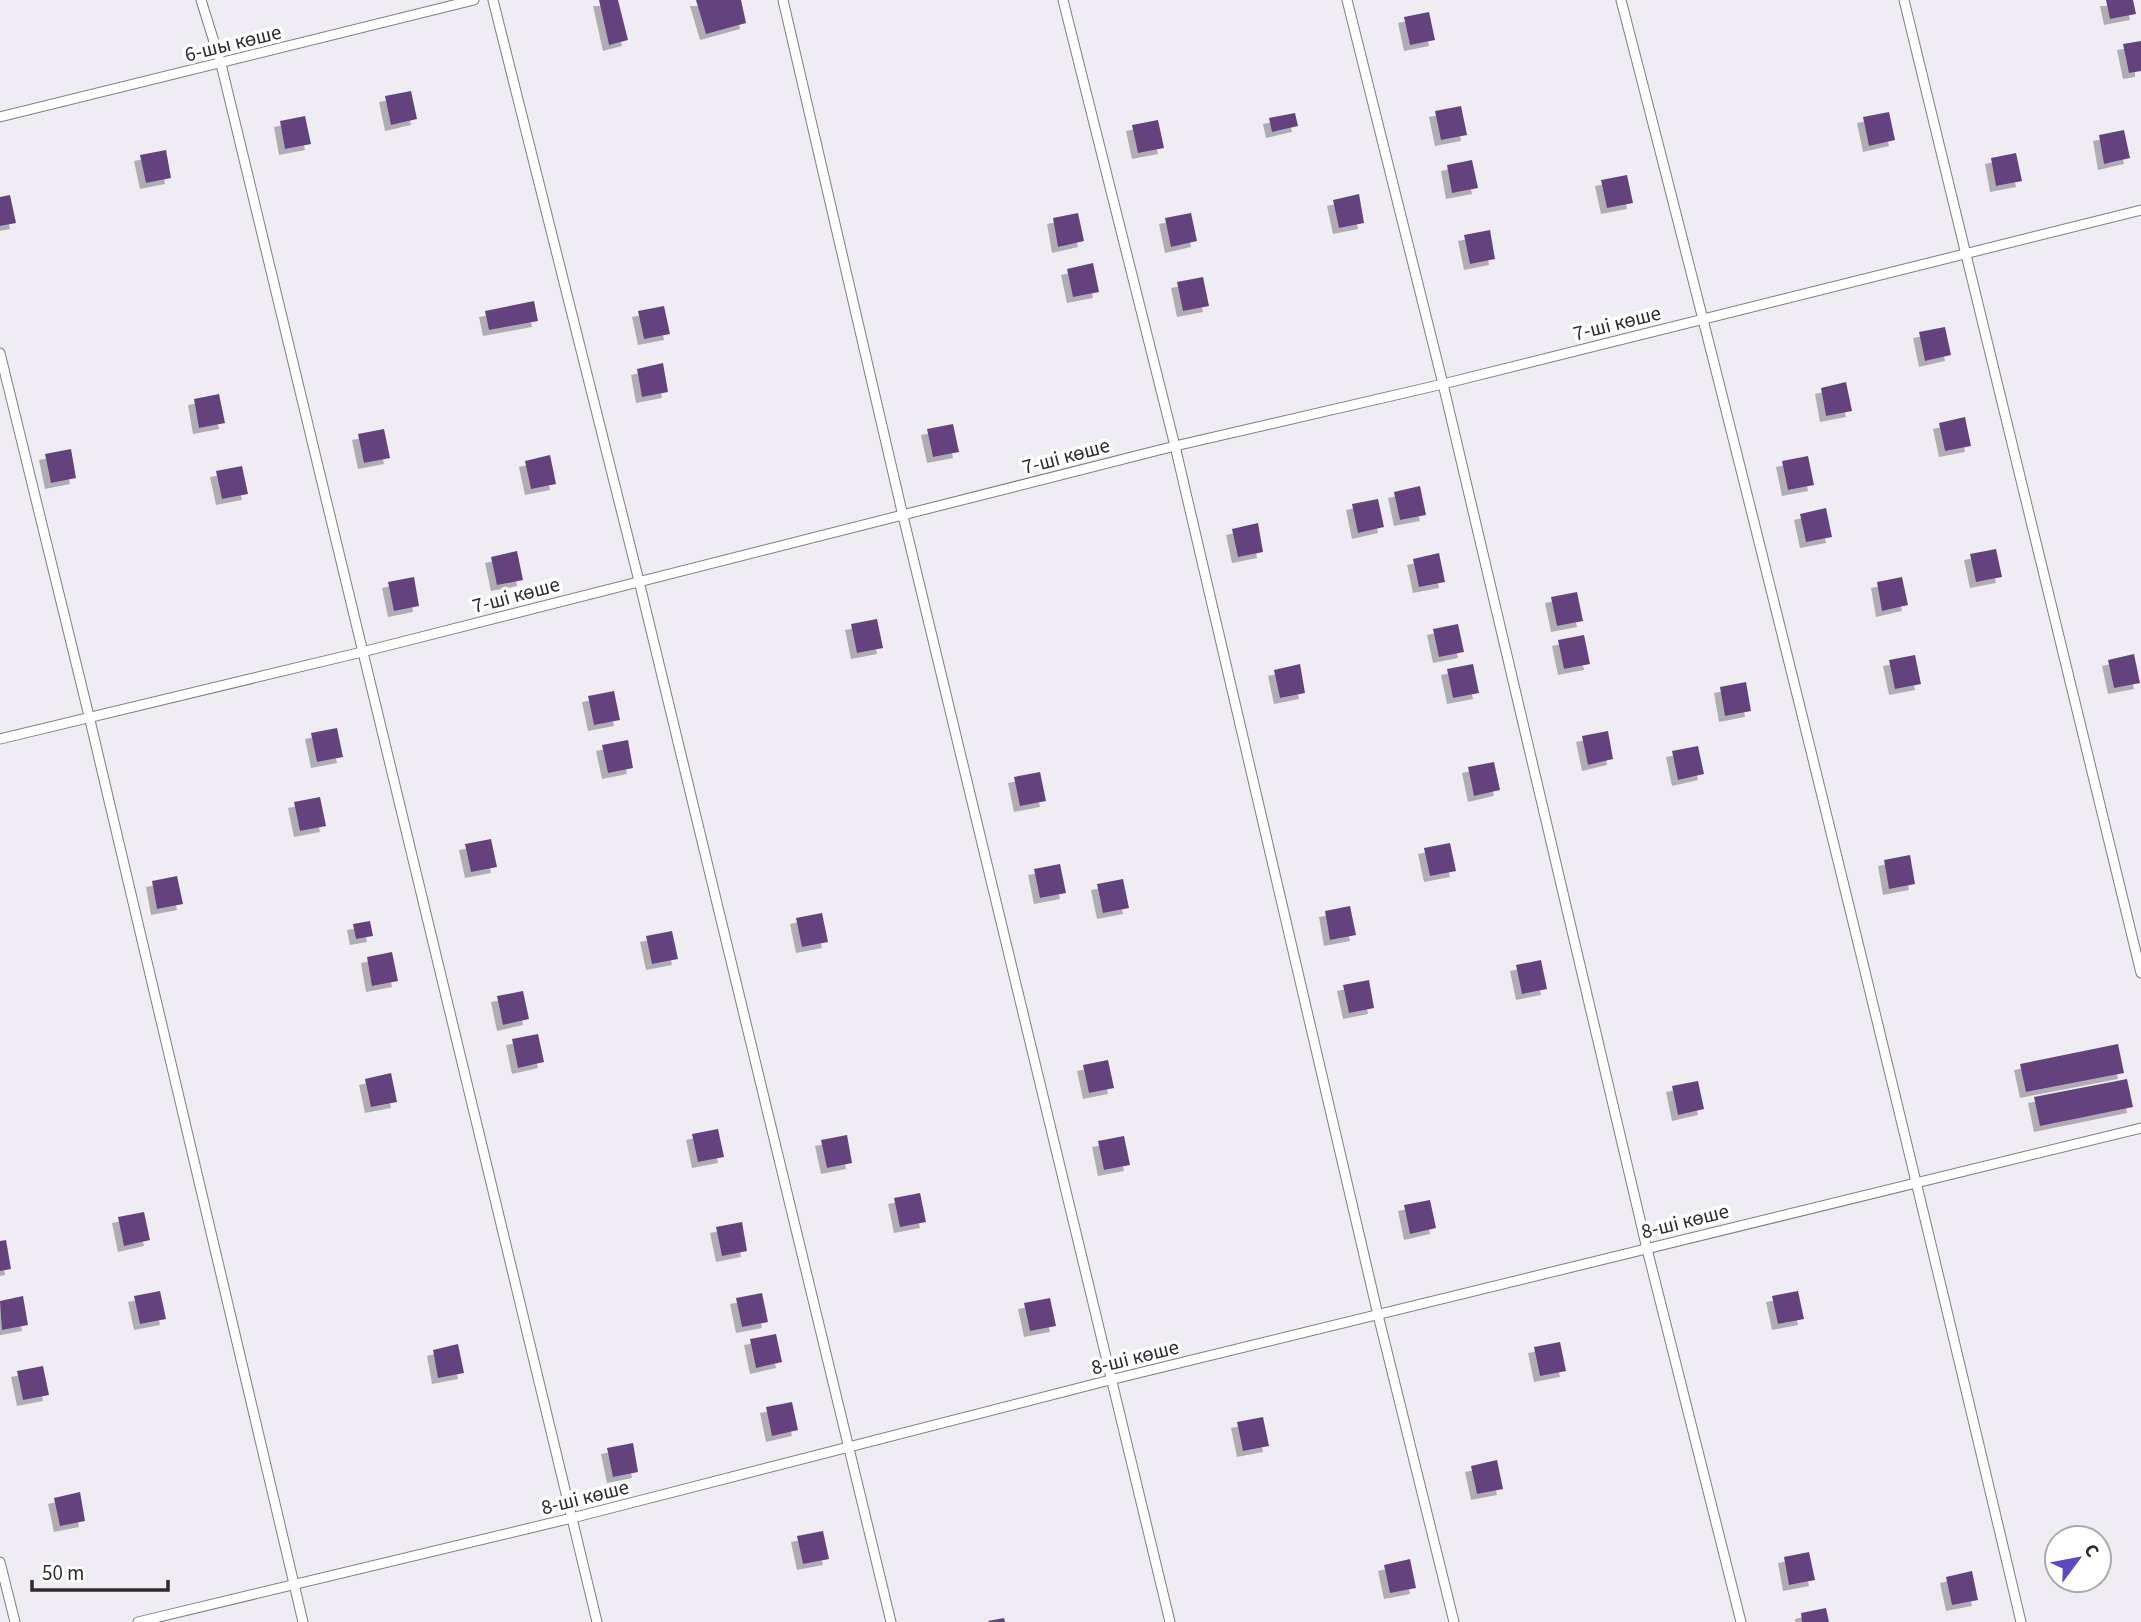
<svg xmlns="http://www.w3.org/2000/svg" width="2141" height="1622" font-family="'Source Sans 3',sans-serif">
<style>
.building{fill:#64437e;filter:url(#shadow)}
.lines{fill:none;stroke-linecap:round;stroke-linejoin:round}
.service-casing{stroke:#807d82;stroke-width:11}
.service{stroke:#fff;stroke-width:9}
.labels{text-anchor:middle;dominant-baseline:central;stroke-width:7;stroke-linejoin:round;paint-order:stroke}
.street-label{font-size:21px;fill:#2d2b2e;stroke:#fff}
</style>
<defs>
<filter id="shadow"><feDropShadow dx="-6" dy="6" stdDeviation="0" flood-color="#0004"/></filter>
</defs>
<rect width="100%" height="100%" fill="#f0ecf3"/>
<g class="building">
<polygon points="599,0 618,0 628,40 609,45"/>
<polygon points="696,0 741,0 746,23 706,34"/>
<polygon points="2106,0 2133,0 2136,14 2110,19"/>
<polygon points="1429,12 1435,40 1410,45 1404,17"/>
<polygon points="2141,41 2141,71 2129,73 2123,44"/>
<polygon points="411,91 417,119 391,125 385,96"/>
<polygon points="1461,106 1467,135 1441,140 1435,111"/>
<polygon points="1889,112 1895,140 1869,146 1863,117"/>
<polygon points="1295,113 1298,126 1272,132 1269,118"/>
<polygon points="305,116 311,144 285,149 280,121"/>
<polygon points="1158,120 1164,148 1138,153 1132,125"/>
<polygon points="2124,130 2130,158 2104,164 2099,135"/>
<polygon points="166,150 171,178 146,183 140,155"/>
<polygon points="2016,153 2022,181 1996,186 1991,158"/>
<polygon points="1472,160 1478,188 1452,193 1447,165"/>
<polygon points="1627,175 1633,203 1607,208 1601,180"/>
<polygon points="1359,194 1364,223 1339,228 1333,200"/>
<polygon points="10,195 16,223 0,226 0,197"/>
<polygon points="1078,213 1084,241 1058,247 1053,218"/>
<polygon points="1191,213 1197,241 1171,247 1165,218"/>
<polygon points="1490,230 1495,259 1470,264 1464,235"/>
<polygon points="1093,263 1099,292 1073,297 1067,269"/>
<polygon points="1203,277 1209,306 1183,311 1177,282"/>
<polygon points="534,301 538,321 489,330 485,311"/>
<polygon points="664,306 670,334 644,339 638,311"/>
<polygon points="1945,327 1951,355 1925,361 1919,332"/>
<polygon points="663,363 668,392 642,397 637,369"/>
<polygon points="1846,382 1852,411 1826,416 1821,388"/>
<polygon points="219,394 225,423 199,428 194,399"/>
<polygon points="1965,417 1971,446 1945,451 1939,423"/>
<polygon points="953,424 959,452 933,457 927,429"/>
<polygon points="384,429 390,458 364,463 358,434"/>
<polygon points="71,449 76,478 51,483 45,454"/>
<polygon points="550,455 556,484 531,489 525,461"/>
<polygon points="1808,456 1814,485 1788,490 1782,461"/>
<polygon points="242,466 248,494 222,499 216,471"/>
<polygon points="1420,486 1426,515 1400,520 1394,492"/>
<polygon points="1378,499 1384,527 1358,533 1352,504"/>
<polygon points="1826,508 1832,537 1806,542 1800,514"/>
<polygon points="1258,523 1263,552 1238,557 1232,529"/>
<polygon points="1996,549 2002,577 1976,582 1970,554"/>
<polygon points="517,551 523,580 497,585 491,557"/>
<polygon points="1439,553 1445,582 1419,587 1413,559"/>
<polygon points="414,577 419,606 394,611 388,582"/>
<polygon points="1902,577 1908,605 1882,611 1877,582"/>
<polygon points="1577,592 1583,621 1557,626 1551,597"/>
<polygon points="877,619 883,648 857,653 851,624"/>
<polygon points="1458,624 1464,652 1439,657 1433,629"/>
<polygon points="1584,635 1590,664 1564,669 1558,640"/>
<polygon points="2134,654 2140,683 2114,688 2108,660"/>
<polygon points="1915,655 1921,684 1895,689 1889,660"/>
<polygon points="1300,664 1305,693 1280,698 1274,670"/>
<polygon points="1473,664 1479,693 1453,698 1447,669"/>
<polygon points="1746,682 1751,711 1725,716 1720,687"/>
<polygon points="614,691 620,720 594,725 588,696"/>
<polygon points="337,728 343,757 317,762 311,733"/>
<polygon points="1608,731 1613,759 1588,765 1582,736"/>
<polygon points="628,740 633,768 608,773 602,745"/>
<polygon points="1698,746 1704,774 1678,780 1672,751"/>
<polygon points="1494,762 1500,790 1474,796 1468,767"/>
<polygon points="1040,772 1046,801 1020,806 1014,777"/>
<polygon points="320,797 326,826 300,831 294,802"/>
<polygon points="491,839 497,867 471,872 465,844"/>
<polygon points="1450,843 1456,871 1430,876 1424,848"/>
<polygon points="1910,855 1915,884 1889,889 1884,860"/>
<polygon points="1060,864 1066,893 1040,898 1034,869"/>
<polygon points="177,876 183,904 157,909 152,881"/>
<polygon points="1123,879 1129,908 1103,913 1097,884"/>
<polygon points="1350,906 1356,935 1330,940 1325,911"/>
<polygon points="822,913 828,942 802,947 796,918"/>
<polygon points="370,921 373,936 356,939 353,924"/>
<polygon points="672,931 678,959 652,964 646,936"/>
<polygon points="392,952 398,981 372,986 367,957"/>
<polygon points="1541,960 1547,989 1522,994 1516,965"/>
<polygon points="1369,980 1374,1008 1349,1013 1343,985"/>
<polygon points="523,991 529,1019 503,1025 497,996"/>
<polygon points="538,1034 544,1062 518,1068 512,1039"/>
<polygon points="2118,1044 2124,1073 2026,1092 2020,1064"/>
<polygon points="1108,1060 1114,1088 1089,1093 1083,1065"/>
<polygon points="391,1073 397,1102 371,1107 365,1079"/>
<polygon points="2127,1079 2133,1107 2040,1126 2034,1097"/>
<polygon points="1698,1081 1704,1109 1678,1115 1672,1086"/>
<polygon points="718,1129 724,1157 698,1162 692,1134"/>
<polygon points="847,1135 852,1163 827,1168 821,1140"/>
<polygon points="1124,1136 1130,1165 1104,1170 1098,1141"/>
<polygon points="920,1193 926,1222 900,1227 894,1198"/>
<polygon points="1430,1200 1436,1228 1410,1234 1404,1205"/>
<polygon points="144,1212 150,1240 124,1246 118,1217"/>
<polygon points="742,1222 747,1251 722,1256 716,1227"/>
<polygon points="6,1240 11,1269 0,1271 0,1241"/>
<polygon points="160,1291 166,1319 140,1324 134,1296"/>
<polygon points="1798,1291 1804,1319 1778,1324 1772,1296"/>
<polygon points="762,1293 768,1322 742,1327 736,1298"/>
<polygon points="23,1296 28,1325 2,1330 0,1301"/>
<polygon points="1050,1298 1056,1326 1030,1331 1024,1303"/>
<polygon points="776,1334 782,1362 756,1368 750,1339"/>
<polygon points="1560,1342 1566,1371 1540,1376 1534,1347"/>
<polygon points="458,1344 464,1373 438,1378 433,1350"/>
<polygon points="43,1366 49,1395 23,1400 17,1371"/>
<polygon points="792,1402 798,1430 772,1436 766,1407"/>
<polygon points="1263,1417 1269,1446 1243,1451 1237,1422"/>
<polygon points="633,1443 638,1472 613,1477 607,1448"/>
<polygon points="1497,1460 1503,1489 1477,1494 1471,1466"/>
<polygon points="80,1492 85,1521 60,1526 54,1498"/>
<polygon points="823,1531 829,1559 803,1564 797,1536"/>
<polygon points="1809,1552 1815,1580 1789,1585 1784,1557"/>
<polygon points="1410,1559 1416,1588 1390,1593 1384,1565"/>
<polygon points="1972,1571 1978,1600 1952,1605 1946,1577"/>
<polygon points="1826,1608 1829,1622 1802,1622 1801,1613"/>
<polygon points="1004,1618 1005,1622 989,1622 988,1621"/>
</g>
<g class="lines">
<g class="service-casing">
<g id="service">
<polyline points="201,0 221,64 597,1622"/>
<polyline points="493,0 639,581 891,1622"/>
<polyline points="783,0 903,516 1170,1622"/>
<polyline points="1063,0 1175,446 1378,1315 1454,1622"/>
<polyline points="1347,0 1443,384 1647,1249 1741,1622"/>
<path d="M1621 0C1761 539 1893 1080 2021 1622"/>
<polyline points="1904,0 2141,973"/>
<polyline points="0,117 474,0"/>
<polyline points="0,353 89,716 303,1622"/>
<polyline points="0,739 362,652 1175,446 1443,384 2141,210"/>
<polyline points="0,1562 15,1622"/>
<polyline points="138,1622 572,1518 1110,1380 2141,1128"/>
</g>
</g>
<use href="#service" class="service"/>
</g>
<g class="labels">
<g class="street-label">
<text transform="translate(233 43) rotate(-14)">6-шы көше</text>
<text transform="translate(1617 323) rotate(-14)">7-ші көше</text>
<text transform="translate(1066 456) rotate(-15)">7-ші көше</text>
<text transform="translate(516 595) rotate(-15)">7-ші көше</text>
<text transform="translate(1685 1221) rotate(-14)">8-ші көше</text>
<text transform="translate(1135 1357) rotate(-14)">8-ші көше</text>
<text transform="translate(585 1497) rotate(-14)">8-ші көше</text>
</g>
</g>
<g transform="translate(2078 1559) rotate(58)"><circle r="33" fill="#ffffff" stroke="#abaaab" stroke-width="2"/>
<path d="M0-5L12 26L0 18L-12 26Z" fill="#5a4ac2"/>
<text y="-10" font-size="19" font-weight="bold" text-anchor="middle" fill="#2d2b2e">С</text>
</g>
<path d="M32 1580v10h136v-10" fill="none" stroke="#2d2b2e" stroke-width="3.5"/>
<text x="42" y="1580" font-size="21" fill="#2d2b2e" stroke="#ffffff" stroke-width="5" paint-order="stroke">50 m</text>
</svg>
